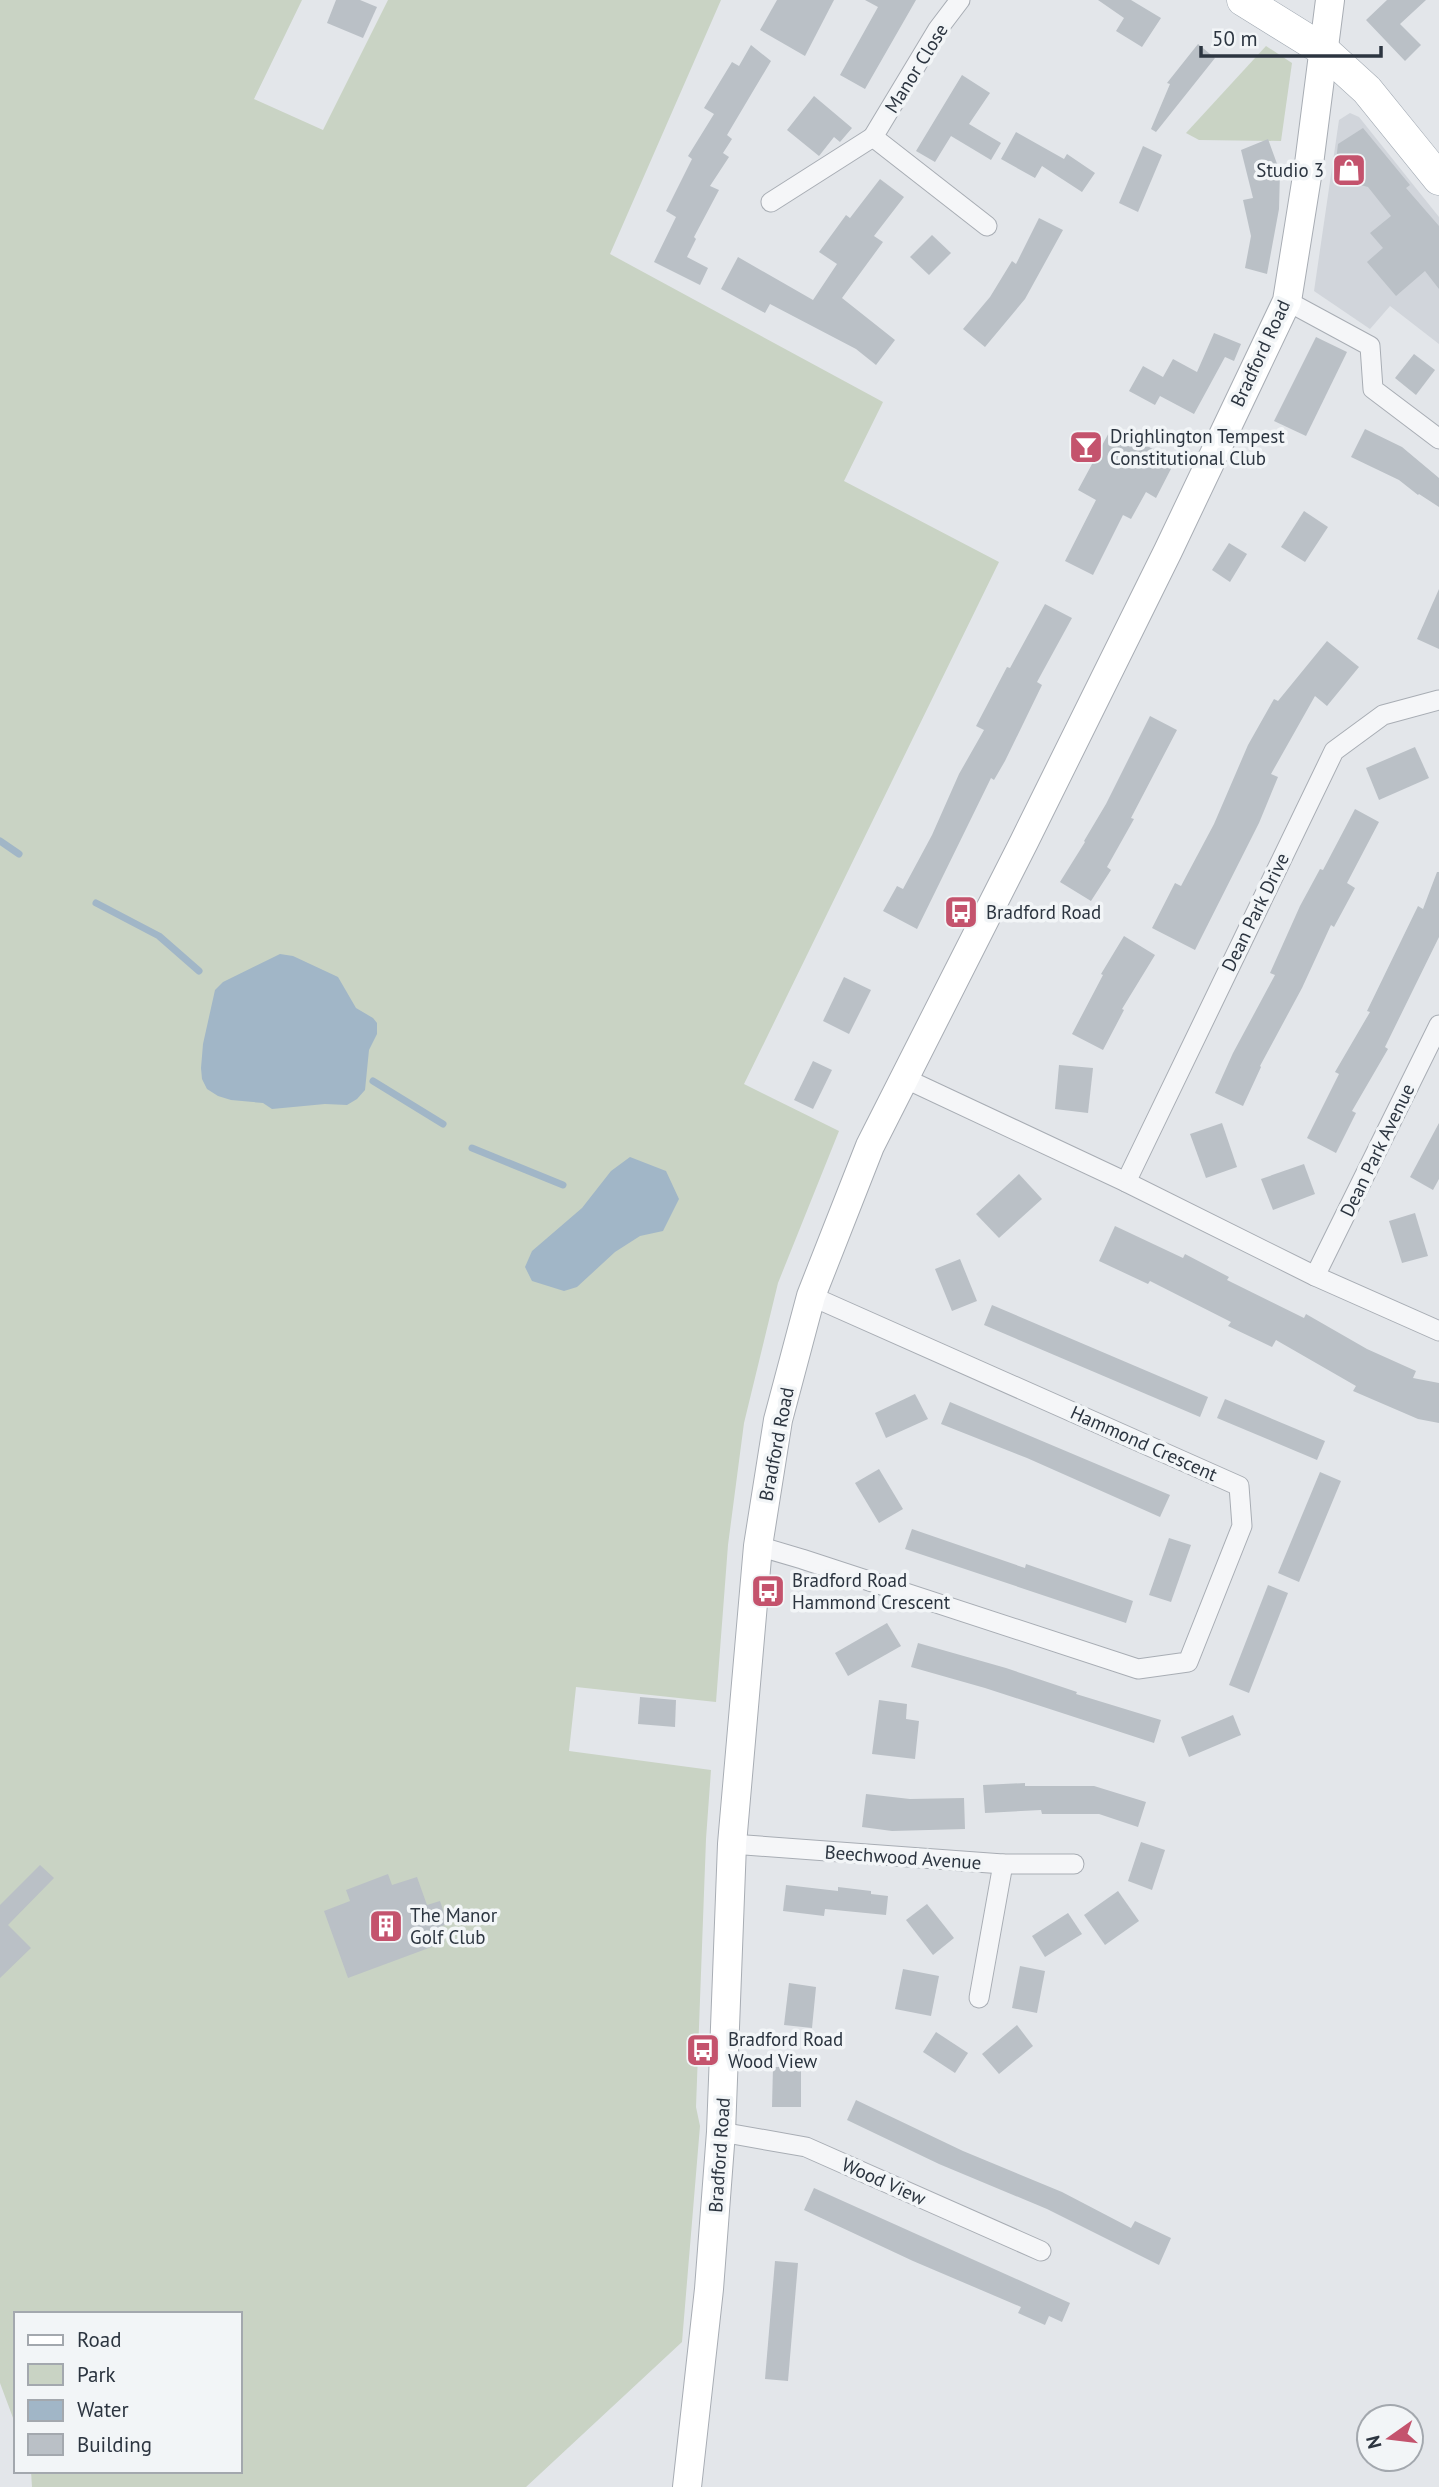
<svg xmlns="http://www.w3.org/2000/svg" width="1439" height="2487" font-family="'PT Sans',sans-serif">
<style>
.built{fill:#d1d5db}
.green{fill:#c9d3c4}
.water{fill:#a1b6c7}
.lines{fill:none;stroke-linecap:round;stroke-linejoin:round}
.stream{stroke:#a1b6c7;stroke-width:7}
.building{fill:#bac0c6}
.minor-casing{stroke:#a8adb4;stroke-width:21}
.secondary-casing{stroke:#a8adb4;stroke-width:30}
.primary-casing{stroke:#a3abb4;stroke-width:33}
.minor{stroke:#f5f6f8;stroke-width:19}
.secondary{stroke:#fff;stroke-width:28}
.primary{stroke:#fff;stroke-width:32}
.labels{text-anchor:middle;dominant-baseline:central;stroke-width:7;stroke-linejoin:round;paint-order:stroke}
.street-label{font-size:19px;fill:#2c3540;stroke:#f2f5f7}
.poi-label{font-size:19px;fill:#2c3540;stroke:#f2f5f7;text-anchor:start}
</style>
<rect width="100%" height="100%" fill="#e3e6ea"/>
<polygon class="built" points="1350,113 1359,117 1439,217 1439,344 1390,306 1370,329 1314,291 1339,120"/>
<g class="green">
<polygon points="0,0 302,0 254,99 323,130 388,0 721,0 610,254 883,402 844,481 999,562 744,1084 839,1131 778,1283 744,1423 728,1545 716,1702 576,1687 569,1751 711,1770 706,1839 696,2107 700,2126 682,2342 526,2487 32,2487 31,2471 240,2471 240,2314 16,2314 16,2426 0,2383"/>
<polygon points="1266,46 1292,63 1281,141 1199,140 1186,133"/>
</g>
<g class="water">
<polygon points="280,954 293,956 338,977 356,1008 373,1018 377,1023 377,1034 369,1050 365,1090 357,1099 347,1105 325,1104 272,1109 263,1103 231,1100 218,1096 207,1089 202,1079 201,1068 203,1044 215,990 223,982"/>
<polygon points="630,1157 666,1171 679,1199 663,1231 640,1236 615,1252 577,1287 564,1291 532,1281 525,1267 532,1251 582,1208 611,1171"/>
</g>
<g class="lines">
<g class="stream">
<polyline points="0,841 19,854"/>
<polyline points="96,903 159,936 199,971"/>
<polyline points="373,1081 443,1124"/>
<polyline points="472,1148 563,1185"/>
</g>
</g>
<g class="building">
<polygon points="336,0 360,0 377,7 363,38 327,23"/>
<polygon points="777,0 834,0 805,56 760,30"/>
<polygon points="865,0 916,0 865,89 840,75 878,7"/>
<polygon points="1098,0 1131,0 1161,18 1142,47 1116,31 1124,18"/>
<polygon points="1387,0 1426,0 1400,24 1421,45 1405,61 1366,20"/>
<polygon points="1198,44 1215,58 1156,132 1151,129 1170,84 1167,83"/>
<polygon points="751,45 771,61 727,135 732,139 723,153 729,157 710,186 719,190 694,237 696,239 687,257 708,268 700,285 654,262 676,217 666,211 692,159 688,156 714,114 704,108 732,62 739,66"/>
<polygon points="962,75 990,93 969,124 1001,143 991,160 951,136 935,162 916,151"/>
<polygon points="814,96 852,128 840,142 834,137 819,156 787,130"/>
<polygon points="1363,128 1410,185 1406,188 1439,226 1439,289 1425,271 1396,296 1367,262 1383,248 1370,233 1391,216 1368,187 1334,178 1338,144"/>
<polygon points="1016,132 1064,159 1067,154 1095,173 1082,192 1042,166 1035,178 1001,159"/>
<polygon points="1268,139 1280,172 1279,209 1267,274 1245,268 1251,236 1243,200 1253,198 1241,150"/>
<polygon points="1143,146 1162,155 1138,212 1119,203"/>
<polygon points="880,179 904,197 874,236 883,242 842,298 895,340 876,365 856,349 770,304 765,313 721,289 738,257 813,300 837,264 819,252 846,215 850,218"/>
<polygon points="1039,218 1063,230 1025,299 985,347 963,329 990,297 1012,261 1016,264"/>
<polygon points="932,235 951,253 929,275 910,257"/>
<polygon points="1214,333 1241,344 1234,361 1225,357 1194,414 1160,396 1155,405 1129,391 1143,366 1163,377 1173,359 1197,372"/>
<polygon points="1316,337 1347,352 1306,436 1274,421"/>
<polygon points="1414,354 1435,370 1416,395 1395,378"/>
<polygon points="1112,427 1175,461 1156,498 1146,492 1131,519 1123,515 1093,575 1065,561 1096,500 1078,490"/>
<polygon points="1365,429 1402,447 1439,478 1439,507 1419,494 1418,495 1399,480 1351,457"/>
<polygon points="1304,511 1328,527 1305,562 1281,547"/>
<polygon points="1229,543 1247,554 1230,582 1212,570"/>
<polygon points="1439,589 1439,649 1417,639"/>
<polygon points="1045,604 1072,618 1037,682 1042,685 1005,761 994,780 991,778 917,929 883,911 897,886 903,889 932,835 959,774 984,730 976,726 1007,667 1010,668"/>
<polygon points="1327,641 1359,667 1327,706 1315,696 1271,774 1278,777 1259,823 1195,950 1152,928 1175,883 1181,886 1214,824 1248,745 1274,699 1278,701"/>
<polygon points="1150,716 1177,730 1131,818 1134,819 1107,867 1111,870 1091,901 1060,882 1085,842 1084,841 1106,804"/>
<polygon points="1415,747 1429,778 1379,800 1366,768"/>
<polygon points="1355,809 1379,822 1347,883 1355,888 1334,927 1331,925 1302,988 1260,1066 1261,1067 1243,1106 1215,1093 1233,1053 1275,975 1270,973 1300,906 1320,869 1323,870"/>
<polygon points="1437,872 1439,872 1439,937 1385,1047 1388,1049 1352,1111 1356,1113 1336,1153 1307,1138 1339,1074 1335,1072 1370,1012 1367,1011 1418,906 1423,909"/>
<polygon points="1124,936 1155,955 1122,1009 1124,1010 1103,1050 1072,1034 1103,975 1101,974"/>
<polygon points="844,977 871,990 849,1034 823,1021"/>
<polygon points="813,1061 832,1070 813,1109 794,1100"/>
<polygon points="1059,1065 1093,1068 1088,1113 1055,1109"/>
<polygon points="1222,1123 1237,1167 1206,1178 1190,1134"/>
<polygon points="1439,1123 1439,1179 1433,1190 1410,1177"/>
<polygon points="1304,1164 1315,1194 1273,1210 1261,1179"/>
<polygon points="1019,1174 1042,1199 999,1238 976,1214"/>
<polygon points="1415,1213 1428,1256 1402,1263 1389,1221"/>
<polygon points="1115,1226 1183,1258 1185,1254 1229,1277 1227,1280 1304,1318 1306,1314 1367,1349 1416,1371 1413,1378 1439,1383 1439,1423 1418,1419 1353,1391 1356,1386 1276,1340 1272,1347 1228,1326 1231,1322 1150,1281 1148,1284 1099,1261"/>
<polygon points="960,1259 977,1301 952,1311 935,1269"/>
<polygon points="992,1305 1208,1397 1200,1417 984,1325"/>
<polygon points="915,1394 928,1419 886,1438 875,1413"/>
<polygon points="1225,1399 1325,1441 1317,1460 1217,1418"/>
<polygon points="950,1402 1170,1495 1160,1517 1027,1458 941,1424"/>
<polygon points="879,1469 903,1509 879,1523 855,1483"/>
<polygon points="1320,1472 1341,1481 1299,1582 1278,1573"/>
<polygon points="912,1529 1025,1568 1026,1564 1133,1601 1126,1623 905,1549"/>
<polygon points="1169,1538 1191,1545 1171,1602 1149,1595"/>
<polygon points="1268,1585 1288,1593 1249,1693 1229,1685"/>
<polygon points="887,1623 901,1646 848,1676 835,1653"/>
<polygon points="918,1643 1006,1668 1077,1692 1076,1694 1161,1720 1154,1743 985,1688 911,1667"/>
<polygon points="640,1697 676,1700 675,1727 638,1724"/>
<polygon points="879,1700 907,1704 906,1719 919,1721 915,1759 872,1754"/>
<polygon points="1233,1715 1241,1735 1189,1757 1181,1737"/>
<polygon points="1025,1783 1025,1786 1094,1786 1146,1802 1138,1827 1099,1814 1042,1814 1041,1810 985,1813 983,1785"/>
<polygon points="866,1794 910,1799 964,1798 965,1829 892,1831 862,1827"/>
<polygon points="1141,1842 1165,1850 1152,1890 1128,1881"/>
<polygon points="40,1865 54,1878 8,1925 31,1948 0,1978 0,1905"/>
<polygon points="388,1874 392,1885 417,1877 427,1905 440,1901 448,1924 439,1927 445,1942 348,1978 324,1911 350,1901 346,1890"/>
<polygon points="786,1885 838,1891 838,1887 871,1891 871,1894 888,1896 886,1915 825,1909 824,1916 783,1911"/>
<polygon points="1118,1891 1139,1921 1105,1945 1084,1915"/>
<polygon points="927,1904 954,1938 933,1955 906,1920"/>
<polygon points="1068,1913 1082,1934 1045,1957 1032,1936"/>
<polygon points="1020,1966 1045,1971 1037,2013 1012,2008"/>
<polygon points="903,1969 939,1976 931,2016 895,2009"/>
<polygon points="789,1983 816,1987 812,2028 784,2025"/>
<polygon points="1017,2025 1033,2046 999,2074 982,2054"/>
<polygon points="936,2032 968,2053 955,2073 923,2052"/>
<polygon points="773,2067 801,2067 801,2107 772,2107"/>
<polygon points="856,2100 963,2151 1062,2192 1131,2228 1135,2221 1171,2238 1159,2265 1047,2209 939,2164 847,2120"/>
<polygon points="814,2188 1070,2303 1062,2322 1049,2316 1045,2325 1018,2313 1021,2307 913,2261 804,2210"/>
<polygon points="775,2261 798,2263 788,2381 765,2379"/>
</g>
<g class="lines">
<g class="minor-casing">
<g id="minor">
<polyline points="960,0 938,29 873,137 987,226"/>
<polyline points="771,202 873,137"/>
<polyline points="1287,301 1370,346 1373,389 1439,439"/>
<polyline points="904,1078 1126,1182 1315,1276 1439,1331"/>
<polyline points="1126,1182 1334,751 1383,715 1439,700"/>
<polyline points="1315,1276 1439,1025"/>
<polyline points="758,1546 802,1559 1138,1669 1188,1662 1242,1526 1239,1486 811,1296"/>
<polyline points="732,1844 1003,1864 1074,1864"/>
<polyline points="979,1998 1003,1864"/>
<polyline points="721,2132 806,2147 1041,2251"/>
</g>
</g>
<g class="secondary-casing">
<polyline id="secondary" points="687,2487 709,2289 721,2132 732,1844 758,1546 778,1420 811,1296 870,1146 1024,842 1168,551 1287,301 1309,164 1330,0"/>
</g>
<g class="primary-casing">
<polyline id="primary" points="1243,0 1322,49 1367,90 1439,179"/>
</g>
<use href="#minor" class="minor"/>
<use href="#secondary" class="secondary"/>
<use href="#primary" class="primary"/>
</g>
<defs>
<g id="shop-square" transform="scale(1.75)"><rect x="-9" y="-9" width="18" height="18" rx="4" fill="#c4536d" stroke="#f2f5f7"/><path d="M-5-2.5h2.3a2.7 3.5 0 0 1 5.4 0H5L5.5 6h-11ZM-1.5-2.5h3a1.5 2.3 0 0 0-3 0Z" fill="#fff"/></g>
<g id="bar-square" transform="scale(1.75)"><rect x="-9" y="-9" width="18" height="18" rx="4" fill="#c4536d" stroke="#f2f5f7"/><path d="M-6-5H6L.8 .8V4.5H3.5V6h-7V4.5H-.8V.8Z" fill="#fff"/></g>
<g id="bus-square" transform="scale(1.75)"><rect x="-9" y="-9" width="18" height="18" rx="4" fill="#c4536d" stroke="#f2f5f7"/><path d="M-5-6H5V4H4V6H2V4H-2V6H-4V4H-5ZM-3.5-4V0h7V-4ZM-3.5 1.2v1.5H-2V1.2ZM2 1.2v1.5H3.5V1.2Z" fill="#fff"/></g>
<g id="building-square" transform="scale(1.75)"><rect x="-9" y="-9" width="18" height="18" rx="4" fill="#c4536d" stroke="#f2f5f7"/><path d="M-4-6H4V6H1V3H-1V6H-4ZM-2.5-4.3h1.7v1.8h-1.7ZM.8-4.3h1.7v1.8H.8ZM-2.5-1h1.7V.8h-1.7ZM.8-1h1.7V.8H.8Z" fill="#fff"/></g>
</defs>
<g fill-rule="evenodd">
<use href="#shop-square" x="1349" y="170"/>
<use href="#bar-square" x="1086" y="447"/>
<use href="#bus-square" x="961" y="912"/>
<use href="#bus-square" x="768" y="1591"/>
<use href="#building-square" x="386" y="1926"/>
<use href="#bus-square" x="703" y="2050"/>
</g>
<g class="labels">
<g class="street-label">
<text transform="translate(916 68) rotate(-58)">Manor Close</text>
<text transform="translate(1260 353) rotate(-65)">Bradford Road</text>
<text transform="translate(1255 912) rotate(-64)">Dean Park Drive</text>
<text transform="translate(1377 1150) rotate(-64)">Dean Park Avenue</text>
<text transform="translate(1144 1443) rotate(24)">Hammond Crescent</text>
<text transform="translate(776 1444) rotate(-79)">Bradford Road</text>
<text transform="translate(903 1857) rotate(4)">Beechwood Avenue</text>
<text transform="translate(719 2155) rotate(-86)">Bradford Road</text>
<text transform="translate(884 2181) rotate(24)">Wood View</text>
</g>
<g class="poi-label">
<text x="1324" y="170" text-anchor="end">Studio 3</text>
<text x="1110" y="436">Drighlington Tempest<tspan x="1110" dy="22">Constitutional Club</tspan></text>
<text x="986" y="912">Bradford Road</text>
<text x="792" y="1580">Bradford Road<tspan x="792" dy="22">Hammond Crescent</tspan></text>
<text x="410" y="1915">The Manor<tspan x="410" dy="22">Golf Club</tspan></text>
<text x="728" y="2039">Bradford Road<tspan x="728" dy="22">Wood View</tspan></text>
</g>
</g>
<rect x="14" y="2312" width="228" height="161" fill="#f2f5f7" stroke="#a3a8ae" stroke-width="2"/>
<rect x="28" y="2335" width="35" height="10" fill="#ffffff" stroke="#a3a8ae" stroke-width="2"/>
<text x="77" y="2347" font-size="21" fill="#2c3540">Road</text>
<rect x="28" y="2364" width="35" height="21" fill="#c9d3c4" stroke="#a3a8ae" stroke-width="2"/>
<text x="77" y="2382" font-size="21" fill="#2c3540">Park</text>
<rect x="28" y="2400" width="35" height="21" fill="#a1b6c7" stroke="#a3a8ae" stroke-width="2"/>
<text x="77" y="2417" font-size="21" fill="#2c3540">Water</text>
<rect x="28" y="2434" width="35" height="21" fill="#bac0c6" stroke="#a3a8ae" stroke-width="2"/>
<text x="77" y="2452" font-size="21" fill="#2c3540">Building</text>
<g transform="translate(1390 2438) rotate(256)"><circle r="33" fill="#f2f5f7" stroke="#a3a8ae" stroke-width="2"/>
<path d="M0-5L12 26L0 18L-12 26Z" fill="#c4536d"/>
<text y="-10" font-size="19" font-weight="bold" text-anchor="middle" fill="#2c3540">N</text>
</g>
<path d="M1201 46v10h180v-10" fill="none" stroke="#2c3540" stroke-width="3.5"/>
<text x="1212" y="46" font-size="21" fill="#2c3540" stroke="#f2f5f7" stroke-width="5" paint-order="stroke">50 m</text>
</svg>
